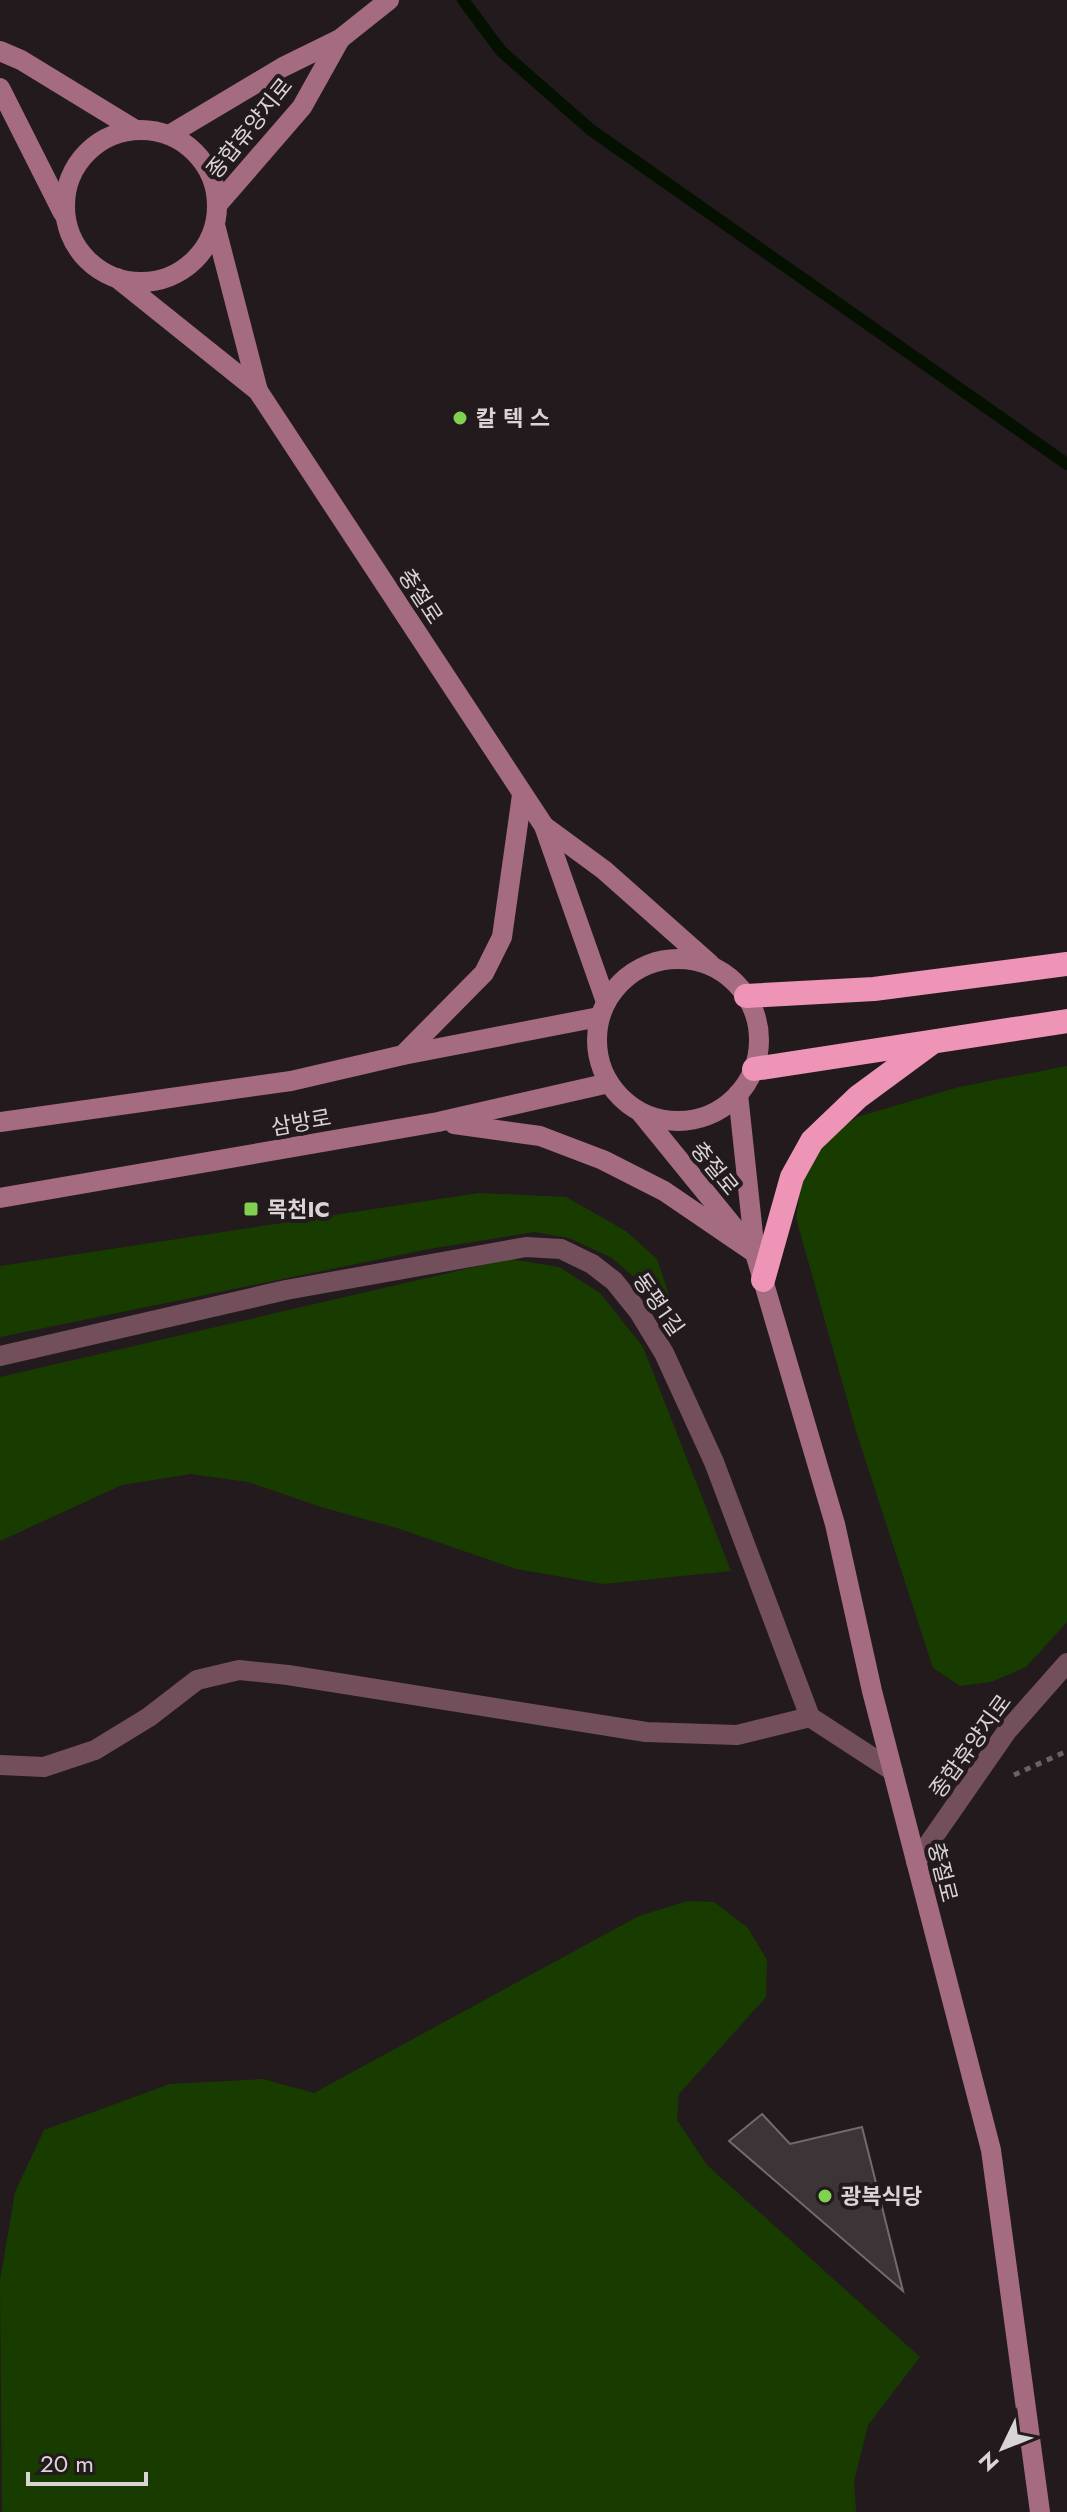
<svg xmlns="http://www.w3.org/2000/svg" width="1067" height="2512" font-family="Jost,'Noto Sans KR',sans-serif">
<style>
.green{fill:#183c00}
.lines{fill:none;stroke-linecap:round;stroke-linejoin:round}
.stream{stroke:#041100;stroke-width:12}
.building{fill:#3c3437;stroke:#746a6d;stroke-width:2}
.path{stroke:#696265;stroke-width:5;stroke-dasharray:6 6;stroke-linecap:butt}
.street{stroke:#734f5c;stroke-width:20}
.secondary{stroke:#a56b81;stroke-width:20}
.highway{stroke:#ee94b7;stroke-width:24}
.poi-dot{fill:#80d051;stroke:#221a1d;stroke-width:3}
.labels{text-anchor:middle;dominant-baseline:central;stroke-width:8;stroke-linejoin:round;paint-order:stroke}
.street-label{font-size:22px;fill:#dad4d6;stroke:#221a1d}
.poi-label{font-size:22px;font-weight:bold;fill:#dad4d6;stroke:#221a1d;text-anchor:start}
</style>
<rect width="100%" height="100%" fill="#221a1d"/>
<g class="green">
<polygon points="1067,1066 1067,1622 1026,1667 991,1682 960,1686 933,1668 856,1431 796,1218 803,1171 823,1141 857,1117 959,1087"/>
<polygon points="479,1193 566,1197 626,1231 657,1259 675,1312 612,1258 569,1238 534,1232 429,1249 0,1337 0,1266"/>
<polygon points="509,1259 559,1267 600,1293 643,1347 731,1571 604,1584 516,1569 397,1528 321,1507 248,1482 191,1474 122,1485 0,1541 0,1377"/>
<polygon points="688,1901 714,1902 748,1928 767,1960 766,1997 679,2094 677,2120 707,2165 920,2357 868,2425 854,2482 856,2512 2,2512 0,2281 15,2192 44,2130 170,2084 263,2079 314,2093 639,1916"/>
</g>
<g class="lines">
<polyline class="stream" points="463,0 501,51 591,130 1067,464"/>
</g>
<polygon class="building" points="762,2114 790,2144 862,2127 903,2291 729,2141"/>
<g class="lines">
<polyline class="path" points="1014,1775 1067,1751"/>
<g class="street">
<polyline points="0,1356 286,1290 526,1247 561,1249 592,1264 614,1281 639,1312 664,1353 714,1462 810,1717 893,1771"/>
<polyline points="0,1765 44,1767 95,1750 149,1717 197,1680 239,1670 288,1675 646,1732 737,1735 810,1717"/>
<polyline points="916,1862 1007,1731 1067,1663"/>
</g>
<g class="secondary">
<polyline points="0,51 21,60 134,129"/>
<polyline points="0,88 63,213"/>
<circle cx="141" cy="206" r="76"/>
<polyline points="169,135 283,67 340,39 389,0"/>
<polyline points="218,204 302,107 340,39"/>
<polyline points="215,225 258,391"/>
<polyline points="117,278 258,391 544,826 606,1002"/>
<polyline points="544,826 604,870 710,964"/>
<circle cx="678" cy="1040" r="81"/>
<polyline points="403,1055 484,973 502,937 522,795"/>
<polyline points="738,1094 755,1253 835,1524 872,1691 991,2150 1040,2512"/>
<polyline points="641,1113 737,1231"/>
<polyline points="0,1122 291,1081 403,1055 599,1017"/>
<polyline points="454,1124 540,1136 603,1160 664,1191 755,1253"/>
<polyline points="0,1198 438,1122 609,1083"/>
</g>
<g class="highway">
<polyline points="746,996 874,989 1067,964"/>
<polyline points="754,1069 1067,1021"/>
<polyline points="763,1280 792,1177 812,1141 858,1097 930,1044"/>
</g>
</g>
<g class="poi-dot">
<circle cx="460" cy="418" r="8"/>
<rect x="243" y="1201" width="16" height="16" rx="4"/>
<circle cx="825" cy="2196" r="8"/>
</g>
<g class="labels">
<g class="street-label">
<text transform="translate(249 128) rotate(-51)">종합휴양지로</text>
<text transform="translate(421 596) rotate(57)">충절로</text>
<text transform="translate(301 1122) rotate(-10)">삼방로</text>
<text transform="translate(715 1168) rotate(51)">충절로</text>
<text transform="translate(659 1304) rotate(55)">동평1길</text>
<text transform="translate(970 1746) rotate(-54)">종합휴양지로</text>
<text transform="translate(943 1872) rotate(76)">충절로</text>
</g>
<g class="poi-label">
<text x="476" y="418">칼 텍 스</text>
<text x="267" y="1209">목천IC</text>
<text x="841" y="2196">광복식당</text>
</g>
</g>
<g transform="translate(1003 2448) rotate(227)" stroke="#221a1d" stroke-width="6" paint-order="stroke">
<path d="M0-6L14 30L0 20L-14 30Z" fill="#dad4d6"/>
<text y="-12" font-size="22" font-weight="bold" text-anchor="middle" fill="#dad4d6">N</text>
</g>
<path d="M28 2472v12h118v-12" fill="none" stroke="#dad4d6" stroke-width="4"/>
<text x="40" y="2472" font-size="24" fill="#dad4d6" stroke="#221a1d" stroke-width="6" paint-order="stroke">20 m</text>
</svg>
